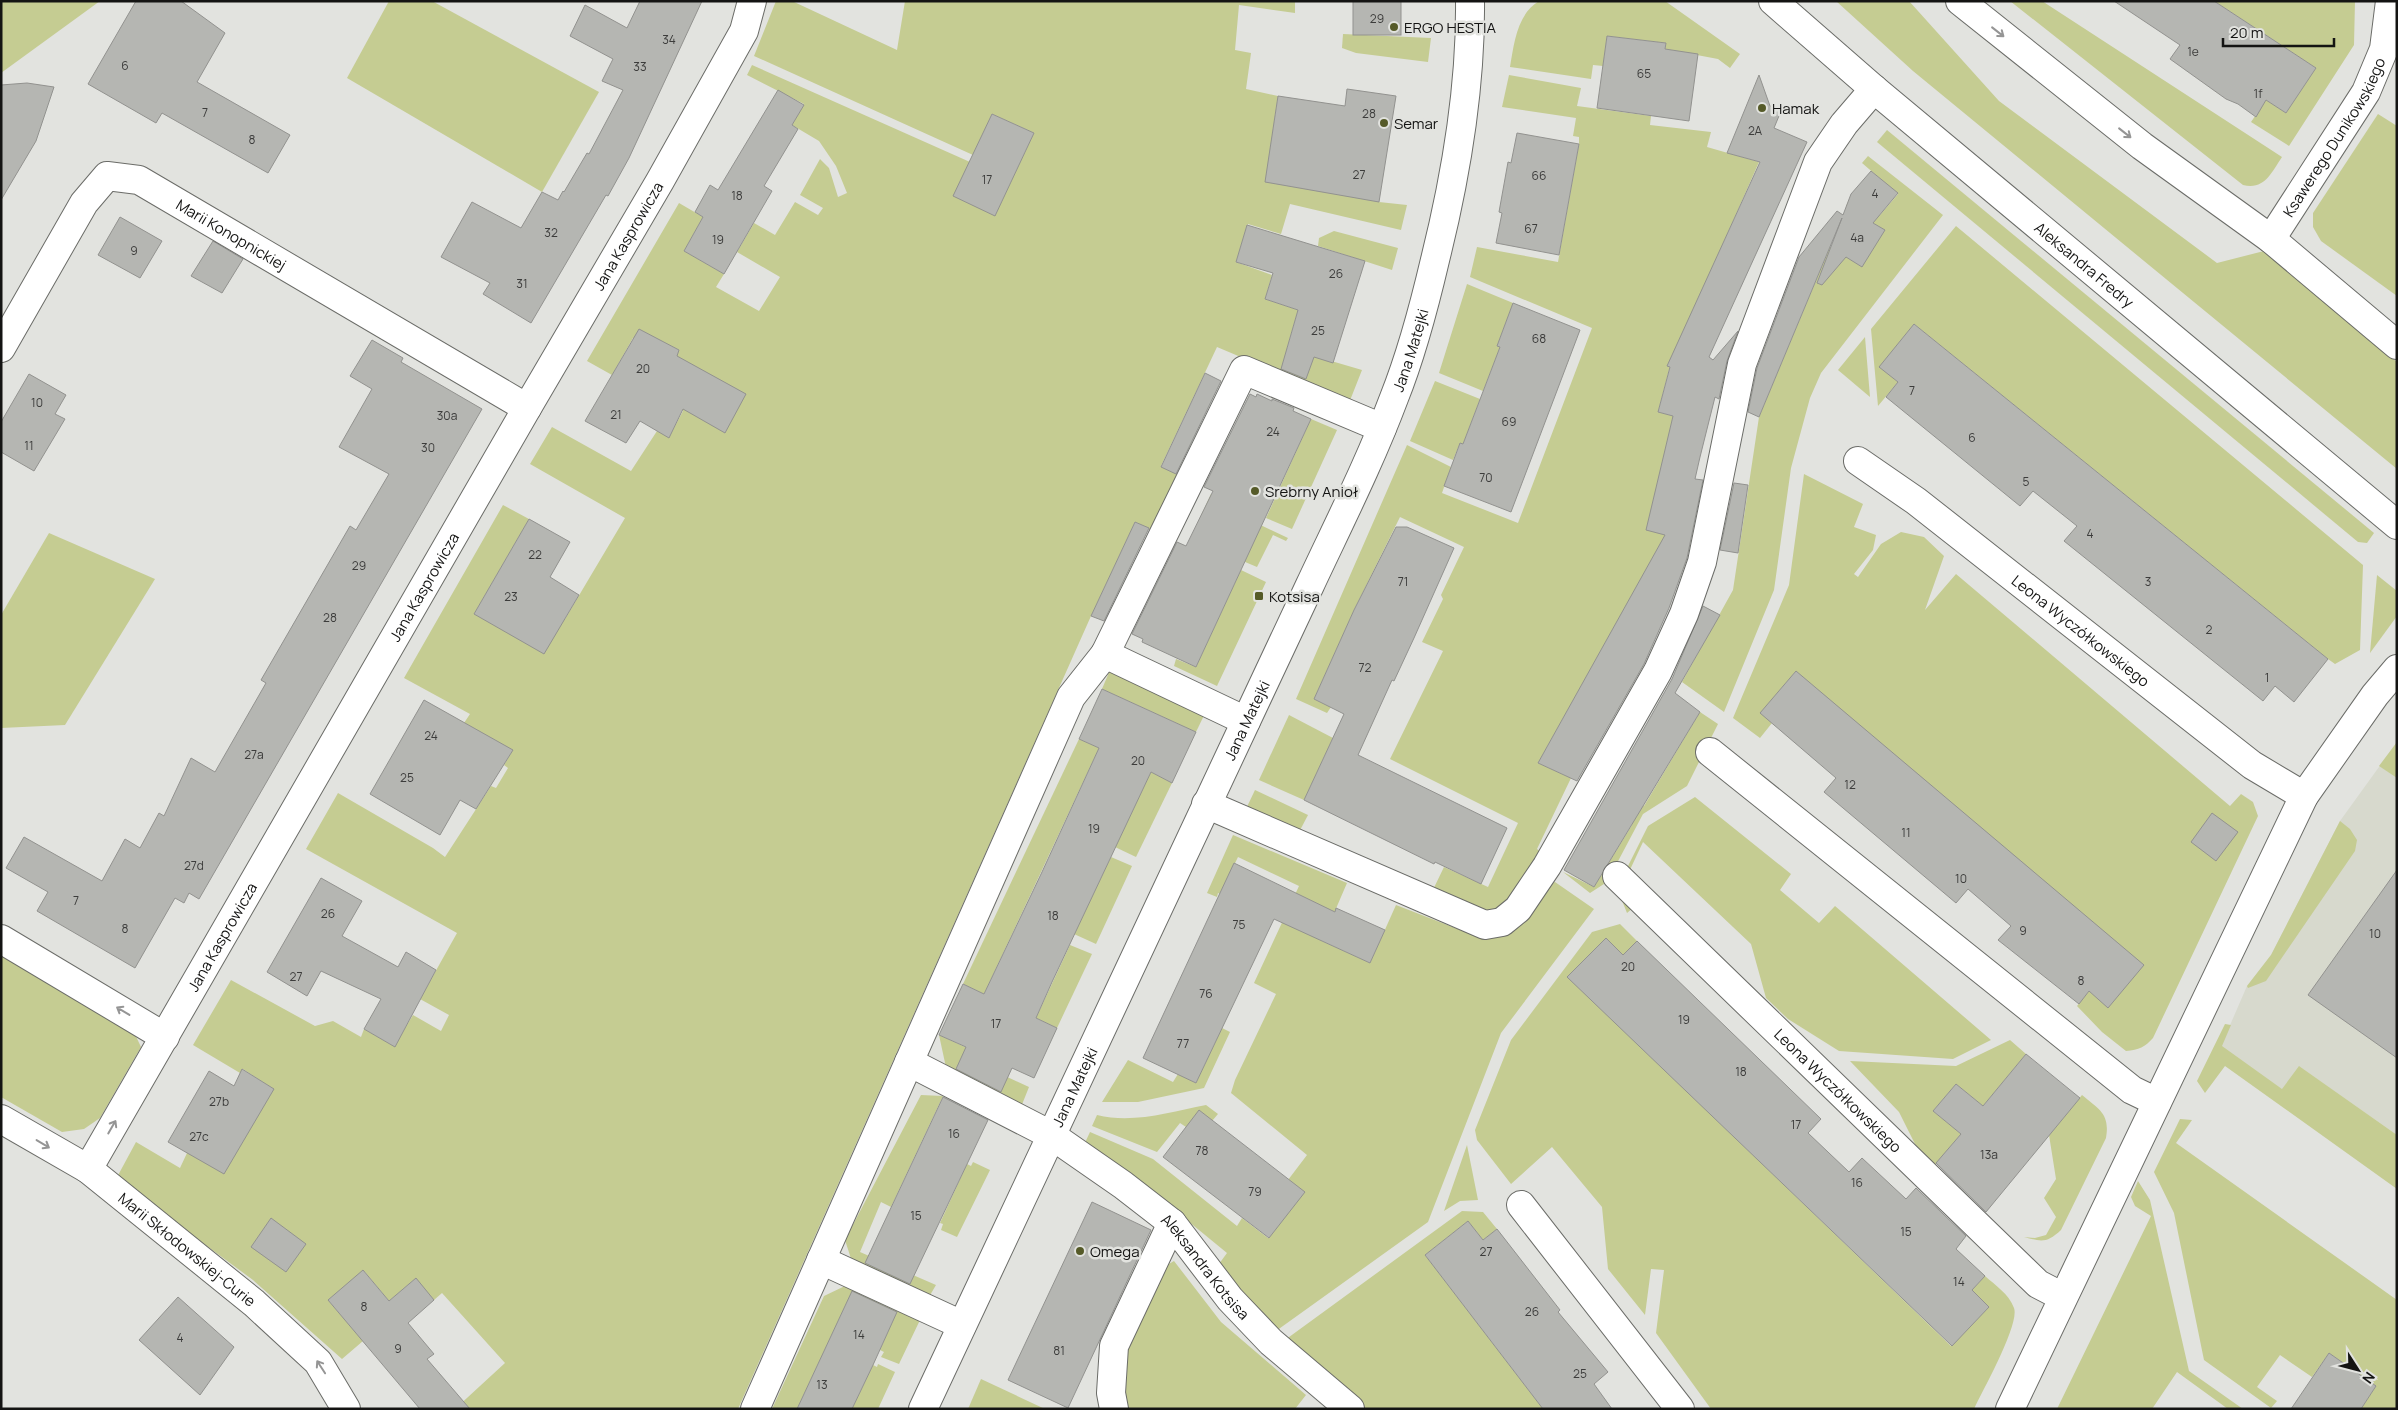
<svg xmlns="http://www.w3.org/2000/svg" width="2398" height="1410" font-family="Manrope,sans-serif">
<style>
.built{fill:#d7d9cd}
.green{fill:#c5cc92}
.building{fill:#b5b6b2;stroke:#92928f}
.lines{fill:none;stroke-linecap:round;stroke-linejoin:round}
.minor-casing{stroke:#6b6c68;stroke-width:30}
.minor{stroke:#fff;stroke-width:28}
.oneway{stroke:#959595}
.poi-dot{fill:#555a28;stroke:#e2e3df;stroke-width:2}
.labels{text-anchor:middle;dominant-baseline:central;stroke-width:5;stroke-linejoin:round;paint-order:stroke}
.number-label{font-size:12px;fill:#3c3c3b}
.poi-label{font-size:15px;fill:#141413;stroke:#e2e3df;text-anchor:start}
.street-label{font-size:15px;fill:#141413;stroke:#e2e3df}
</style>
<rect width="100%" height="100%" fill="#e2e3df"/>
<polygon class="built" points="2397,742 2397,1135 2300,1067 2283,1090 2221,1046 2247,986 2271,955 2340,821"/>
<g class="green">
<polygon points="1,1 100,1 1,73"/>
<polygon points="389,1 432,1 599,92 542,192 347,78"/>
<polygon points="776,1 792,1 897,50 905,1 1295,1 1295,13 1239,5 1235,50 1251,53 1246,89 1278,96 1273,131 1379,202 1407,205 1401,230 1290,204 1281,234 1248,224 1236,262 1272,275 1265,299 1298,310 1287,348 1362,370 1349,403 1217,347 1161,466 1181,476 1156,532 1135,522 1091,616 738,1409 455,1409 505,1363 442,1293 434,1300 415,1279 389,1301 365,1272 328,1300 363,1341 342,1359 253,1280 116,1179 136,1142 180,1168 187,1153 273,1089 243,1069 240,1073 193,1045 231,980 315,1026 333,1021 361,1037 364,1029 394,1046 413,1015 441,1031 449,1015 420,999 457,933 306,849 338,793 433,848 445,857 491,786 496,788 508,768 504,765 511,753 464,723 470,714 404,678 503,505 529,519 474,614 565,619 625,518 530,464 552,427 631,471 657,431 669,437 683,411 654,395 679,350 661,341 656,350 633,338 612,375 587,361 679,203 703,217 684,251 724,274 716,287 759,311 780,277 737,252 754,223 775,235 795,202 818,215 823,208 800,195 820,159 829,168 838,197 847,193 836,166 819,141 792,125 804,104 747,75 752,65 970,162 995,215 1034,133 992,114 973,155 754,56"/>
<path d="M1539 1H1665L1740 54 1730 68 1718 59 1665 49 1666 43 1607 36 1603 66 1593 65 1591 79 1510 67C1514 44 1517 14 1539 1Z"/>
<polygon points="1836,1 1909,1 1999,101 2217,263 2264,251 2397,362 2397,469 1913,71"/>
<path d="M2010 1H2042L2282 157C2271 173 2265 190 2243 185Z"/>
<polygon points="2214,1 2355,1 2354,45 2289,146 2251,122 2266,100 2286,113 2316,68"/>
<polygon points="1343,34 1431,38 1428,62 1356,53 1342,48"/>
<path d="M1509 75 1581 88 1577 106 1651 116 1650 125 1711 132 1707 147 1759 162 1671 362 1658 412 1674 416 1680 539 1664 538 1538 763 1571 778 1537 849 1545 855C1537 873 1501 917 1480 916 1471 916 1440 901 1430 896L1444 867 1488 887 1518 823 1390 759 1443 651 1422 642 1443 599 1441 595 1464 547 1400 517 1354 610 1314 699 1331 707 1327 713 1296 699 1407 445 1451 467 1442 493 1518 523 1592 328 1470 277 1477 247 1558 262 1579 144V137L1573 136 1576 118 1502 107Z"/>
<polygon points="2378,114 2397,126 2397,296 2321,241 2313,227 2313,213"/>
<polygon points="1887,130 2374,533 2367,543 2358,542 1877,142"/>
<polygon points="1868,156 1943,215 1821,373 1810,398 1791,468 1774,590 1724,712 1682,682 1733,590 1759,417 1830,247 1862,266 1884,230 1846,206 1853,193 1880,215 1898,194 1862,163"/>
<polygon points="1956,226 2363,565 2360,650 2335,664 2328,659 1914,324 1880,367 1898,382 1878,406 1871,329"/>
<polygon points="1334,231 1398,248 1392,270 1318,246 1319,238"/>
<polygon points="1467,284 1513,303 1497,346 1500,347 1483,391 1439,373"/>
<polygon points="1865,337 1870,397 1838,370"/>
<polygon points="1435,381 1480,399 1463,444 1460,443 1453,460 1410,441"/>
<polygon points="1311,419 1337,430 1292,529 1266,518"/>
<path d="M1804 474 1863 504 1854 527 1876 535 1873 550 1854 574 1858 577 1881 544 1901 532 1924 537 1944 556 1925 610 1956 574 2230 806 2241 794 2253 802 2258 816 2153 1038C2145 1047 2139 1050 2126 1051L2102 1032 2077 1006 2089 991 2108 1007 1796 671 1761 713 1772 723 1760 738 1733 718 1789 585Z"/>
<polygon points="1211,494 1230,502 1227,509 1288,538 1286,541 1273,535 1257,567 1226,554 1188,544"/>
<polygon points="49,533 155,579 65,725 1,728 1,615"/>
<polygon points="1241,570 1266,582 1217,686 1174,666 1176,659 1196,667"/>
<polygon points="2377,575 2397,591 2397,616 2370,653"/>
<polygon points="1110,670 1209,705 1196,732 1102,689"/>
<polygon points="1700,712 1718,724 1687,786 1643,814 1607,882 1590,893 1563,872 1594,887 1632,825 1636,806 1644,806"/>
<polygon points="1289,715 1333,738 1304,800 1259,780"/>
<polygon points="1079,739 1099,748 984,994 963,984"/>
<polygon points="2397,742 2397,778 2379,766"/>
<polygon points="1151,772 1172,783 1136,857 1115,847"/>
<polygon points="1255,790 1308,815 1297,836 1245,811"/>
<polygon points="1695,797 1791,874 1780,890 1819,923 1835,906 1991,1040 1953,1059 1839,1051 1788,1019 1766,998 1751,944 1643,842 1628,874 1649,894 1627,913 1617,888 1648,826"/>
<polygon points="2340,821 2350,829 2357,840 2355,851 2266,981 2248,988 2247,986 2271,955"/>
<polygon points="1233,835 1347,883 1322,941 1370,963 1396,905 1468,933 1489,933 1547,884 1555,882 1594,909 1501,1033 1428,1222 1276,1331 1216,1268 1227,1253 1166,1203 1082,1149 1090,1132 1153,1159 1237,1226 1242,1218 1268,1238 1304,1192 1288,1180 1307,1155 1231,1093 1235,1080 1276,994 1254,983 1299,886 1238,857 1220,894 1218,893 1217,897 1207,893"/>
<polygon points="1111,857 1132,866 1096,944 1074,934"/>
<path d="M1620 924 1637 941 1623 955 1606 938 1568 977 1951 1346 1989 1307 1972 1290 1985 1276C1995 1285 2009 1294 2014 1308 2020 1324 1983 1390 1974 1409H1711L1656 1333 1664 1270 1651 1269 1645 1315 1608 1269 1602 1207 1552 1147 1511 1184 1477 1140 1475 1130 1511 1040 1592 932Z"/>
<polygon points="1070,945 1092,954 1057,1028 1036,1018"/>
<polygon points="1,952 132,1028 141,1047 100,1118 84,1129 62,1132 1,1097"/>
<polygon points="2225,1024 2231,1025 2222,1046 2282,1089 2299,1066 2397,1135 2397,1189 2225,1066 2205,1093 2197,1081"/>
<polygon points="1222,1028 1230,1032 1204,1088 1138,1102 1102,1102 1128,1060 1173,1082 1178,1074 1196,1083"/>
<polygon points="939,1035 976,1052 973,1061 1029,1087 1021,1107 947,1072"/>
<polygon points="2010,1040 2026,1054 1983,1106 1956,1084 1933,1111 1961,1134 1929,1172 1899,1112 1850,1061 1956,1066"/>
<polygon points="921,1095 943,1096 891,1207 881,1202 860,1252 936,1285 926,1302 853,1265 845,1240"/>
<path d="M2082 1095C2100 1110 2110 1114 2106 1138L2061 1230C2047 1243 2042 1242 2024 1237L2035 1238 2046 1235 2056 1217 2044 1198 2056 1179 2049 1135Z"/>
<path d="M1206 1105 1218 1114 1212 1121 1186 1127 1180 1123 1157 1152 1092 1126 1097 1115C1133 1124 1170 1112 1206 1105Z"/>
<polygon points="2180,1119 2192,1120 2176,1143 2397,1300 2397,1409 2361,1409 2376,1386 2329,1353 2312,1377 2280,1355 2257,1387 2277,1401 2271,1408 2204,1360 2174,1213 2154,1172"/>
<polygon points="1467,1145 1478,1200 1460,1201 1444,1211"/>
<polygon points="973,1162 990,1170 957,1237 941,1230 943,1224 940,1223 967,1164 971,1166"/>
<polygon points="2138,1181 2150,1200 2189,1371 2243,1409 2228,1409 2177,1372 2152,1409 2057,1409 2151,1216 2135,1206 2131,1197"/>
<polygon points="1462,1211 1483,1212 1497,1229 1483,1240 1468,1221 1425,1255 1543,1409 1363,1409 1285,1340"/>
<polygon points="1174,1261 1221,1322 1306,1395 1295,1409 1126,1409 1122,1371 1126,1350 1167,1265"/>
<polygon points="847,1285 920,1320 899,1364 881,1357 884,1352 880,1350 894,1318 849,1298 797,1409 772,1409 824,1296"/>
<polygon points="878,1364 895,1372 878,1409 852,1409 873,1365 877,1367"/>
<polygon points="981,1379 1045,1409 968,1409"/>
</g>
<g class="building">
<polygon points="136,1 181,1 225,33 197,82 290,135 268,173 162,113 156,123 88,84"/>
<polygon points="640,1 702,1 629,158 608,196 606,195 531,323 483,294 490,283 441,257 472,202 521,228 542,192 558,200 563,191 564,192 587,153 589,154 623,90 602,81 613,59 570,36 585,5 627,28"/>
<rect x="1353" y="1" width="48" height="34"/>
<polygon points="2114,1 2214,1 2316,68 2286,113 2266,100 2256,117 2238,104 2226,99 2170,59 2180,45"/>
<polygon points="1607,36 1666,43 1665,49 1698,54 1689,121 1597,108"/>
<polygon points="1759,75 1770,106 1781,111 1774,128 1807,142 1709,357 1713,360 1738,331 1727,361 1719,399 1715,397 1700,457 1695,479 1703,480 1687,558 1669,608 1644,664 1577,781 1538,763 1665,535 1646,530 1673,416 1658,412 1670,367 1667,366 1760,162 1727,153"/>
<polygon points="27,83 54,87 36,141 1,200 1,85"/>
<polygon points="1347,89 1396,96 1379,202 1265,182 1278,96 1345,106"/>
<polygon points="778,90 804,105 792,125 798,129 764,186 772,191 724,274 684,251 703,217 695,212 710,185 718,190"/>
<polygon points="992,114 1034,133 995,216 953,196"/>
<polygon points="1517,133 1579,144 1559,255 1496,243 1502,213 1499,212 1508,162 1511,163"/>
<polygon points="1871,171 1898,193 1873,223 1885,230 1862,267 1846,257 1822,285 1817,283 1842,218 1759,417 1748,412 1757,368 1799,257 1837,211 1843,215 1851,194"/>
<polygon points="120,217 162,241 140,278 98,255"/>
<polygon points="1247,225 1365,261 1333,363 1314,357 1306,379 1281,369 1298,310 1265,299 1273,273 1236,262"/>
<polygon points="213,241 243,259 222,293 191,276"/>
<polygon points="1513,303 1580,330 1511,512 1444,486 1460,443 1463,444 1500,347 1497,346"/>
<polygon points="1914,324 2328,659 2294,702 2275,686 2263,701 2064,541 2077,526 2033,491 2020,506 1886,397 1898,382 1879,367"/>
<polygon points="639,329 679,350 677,356 746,394 725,433 683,409 669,438 640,421 626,443 585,421"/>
<polygon points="372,340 403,358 401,362 482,409 199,899 189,893 184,903 175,898 135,968 37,911 48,892 6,868 24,837 102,881 125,839 140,848 159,813 164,816 191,758 215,772 266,683 261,680 350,526 356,530 389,474 339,447 372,389 350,376"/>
<polygon points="1205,373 1221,381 1176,474 1161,467"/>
<polygon points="29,374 66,395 55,414 65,419 34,471 1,452 1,422"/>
<polygon points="1250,394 1256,397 1257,394 1272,401 1272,399 1294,408 1293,411 1311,419 1196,667 1142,642 1143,639 1132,634 1177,542 1186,546 1213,491 1204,487"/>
<polygon points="1734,483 1748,485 1738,553 1720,550"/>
<polygon points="529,519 570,542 550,577 579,595 544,654 474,614"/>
<polygon points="1135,522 1149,528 1104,621 1091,616"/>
<polygon points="1396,527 1407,527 1454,548 1414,638 1394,681 1392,680 1358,755 1507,828 1481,884 1435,862 1434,864 1304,800 1344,714 1314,699 1354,610"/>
<polygon points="1703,606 1720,615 1675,693 1700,712 1594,887 1564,870 1672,679"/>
<polygon points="1796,671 2144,965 2108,1008 2089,991 2079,1004 1998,940 2011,926 1968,889 1956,903 1824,792 1836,778 1760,713"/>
<polygon points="1102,689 1196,732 1172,783 1151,772 1052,982 1036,1018 1057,1028 1034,1078 1012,1068 1001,1092 956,1069 966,1047 939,1035 963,984 984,994 1042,872 1099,748 1079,739"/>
<polygon points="424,700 513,750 476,809 460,800 440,835 370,794"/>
<polygon points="2212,813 2238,832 2216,861 2191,842"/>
<polygon points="1234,863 1335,912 1336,908 1385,930 1370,963 1274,919 1196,1083 1143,1058"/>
<polygon points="2397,870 2397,1058 2308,995"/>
<polygon points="321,878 362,901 342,936 398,967 406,952 436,970 395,1047 364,1029 381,999 321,971 307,996 267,972"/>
<polygon points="1606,938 1623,955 1637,941 1821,1119 1808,1133 1849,1172 1862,1158 1906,1199 1916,1188 1966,1236 1956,1249 1985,1276 1972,1290 1989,1307 1952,1346 1567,977"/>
<polygon points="2026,1054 2080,1098 1986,1212 1936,1163 1961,1134 1933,1111 1956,1084 1983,1106"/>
<polygon points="242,1069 274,1089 224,1174 168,1142 209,1071 234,1086"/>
<polygon points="943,1097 988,1120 910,1284 865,1263"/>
<polygon points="1199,1110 1305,1192 1269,1238 1163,1157"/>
<polygon points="1092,1202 1151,1230 1068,1408 1008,1380"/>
<polygon points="271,1218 306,1244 286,1272 251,1247"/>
<polygon points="1468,1221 1483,1240 1497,1229 1560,1310 1558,1312 1608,1372 1594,1384 1612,1409 1543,1409 1425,1255"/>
<polygon points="363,1270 389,1301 416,1278 434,1300 408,1323 434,1354 427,1359 470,1409 420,1409 328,1300"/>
<polygon points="852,1291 897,1312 873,1365 852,1409 797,1409"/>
<polygon points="178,1297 234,1347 200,1395 139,1340"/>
<polygon points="2329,1353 2376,1386 2361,1409 2291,1409"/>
</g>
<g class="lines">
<g class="minor-casing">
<g id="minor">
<path id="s1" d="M1773 1 1874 89 2397 525"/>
<polyline points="1960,1 2142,146 2271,239 2397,345"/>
<path id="s2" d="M2271 239 2366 92 2384 49 2390 1"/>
<path id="s3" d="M1 348 84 203 107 176 139 180 527 408"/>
<path id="s4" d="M1858 461 1916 501 2252 765 2304 796"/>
<polyline points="1105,654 1246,721"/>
<polyline points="1710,752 2132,1090 2157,1102"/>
<polyline points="1206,804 1485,925 1502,922 1518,909 1547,866 1658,671 1684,614 1702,562 1742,364 1818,162 1844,124 1874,89"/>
<path id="s5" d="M1617 876 2038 1284 2063 1297"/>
<polyline points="1,939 165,1037"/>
<path id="s6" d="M909 1062 1051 1135 1123 1185 1172 1223 1230 1299 1271 1342 1350 1409"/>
<path id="s7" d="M1 1119 88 1169 254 1303 318 1362 346 1409"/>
<path id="s8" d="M88 1169 527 408 660 181 744 31 752 1"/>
<polyline points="1521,1205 1680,1409"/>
<polyline points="821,1260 962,1325"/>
<polyline points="755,1409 1071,697 1105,654 1244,370 1382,428"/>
<path id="s9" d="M923 1409 1310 585C1339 523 1370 462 1394 398 1412 353 1424 307 1435 260 1456 176 1471 89 1470 1"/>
<polyline points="1114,1409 1111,1393 1114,1346 1172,1223"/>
<polyline points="2010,1409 2304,796 2375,695 2397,669"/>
</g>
</g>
<use href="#minor" class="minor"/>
</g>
<defs><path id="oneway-shaft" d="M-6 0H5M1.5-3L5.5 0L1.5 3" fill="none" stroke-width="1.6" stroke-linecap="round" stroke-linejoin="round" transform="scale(1.25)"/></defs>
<g class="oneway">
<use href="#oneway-shaft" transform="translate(1998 32) rotate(38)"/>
<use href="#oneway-shaft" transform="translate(2125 133) rotate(38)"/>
<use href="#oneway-shaft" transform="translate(123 1011) rotate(-149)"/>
<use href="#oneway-shaft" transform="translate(112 1127) rotate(-60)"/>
<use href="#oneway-shaft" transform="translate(43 1144) rotate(31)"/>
<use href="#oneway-shaft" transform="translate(321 1367) rotate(-123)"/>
</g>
<g class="poi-dot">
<circle cx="1394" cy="27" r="5"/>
<circle cx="1762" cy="108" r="5"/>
<circle cx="1384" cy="123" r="5"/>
<circle cx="1255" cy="491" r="5"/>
<rect x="1254" y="591" width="10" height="10" rx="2.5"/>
<circle cx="1080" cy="1251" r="5"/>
</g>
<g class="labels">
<g class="number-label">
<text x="1377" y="18">29</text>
<text x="669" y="39">34</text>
<text x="2193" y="51">1e</text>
<text x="125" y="65">6</text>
<text x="640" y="66">33</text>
<text x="1644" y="73">65</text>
<text x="2258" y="93">1f</text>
<text x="205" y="112">7</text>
<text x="1369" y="113">28</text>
<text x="1755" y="130">2A</text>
<text x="252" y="139">8</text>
<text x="1359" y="174">27</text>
<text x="1539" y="175">66</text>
<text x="987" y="179">17</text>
<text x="1875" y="193">4</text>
<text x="737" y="195">18</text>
<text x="1531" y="228">67</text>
<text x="551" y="232">32</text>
<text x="1857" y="237">4a</text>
<text x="718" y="239">19</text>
<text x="134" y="250">9</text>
<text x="1336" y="273">26</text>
<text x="522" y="283">31</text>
<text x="1318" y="330">25</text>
<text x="1539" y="338">68</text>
<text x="643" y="368">20</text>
<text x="1912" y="390">7</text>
<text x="37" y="402">10</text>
<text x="616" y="414">21</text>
<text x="447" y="415">30a</text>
<text x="1509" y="421">69</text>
<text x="1273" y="431">24</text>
<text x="1972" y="437">6</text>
<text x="29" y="445">11</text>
<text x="428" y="447">30</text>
<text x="1486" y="477">70</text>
<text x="2026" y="481">5</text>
<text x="2090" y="533">4</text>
<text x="535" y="554">22</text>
<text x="359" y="565">29</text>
<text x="1403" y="581">71</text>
<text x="2148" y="581">3</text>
<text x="511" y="596">23</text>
<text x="330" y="617">28</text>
<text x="2209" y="629">2</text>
<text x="1365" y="667">72</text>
<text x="2267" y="677">1</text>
<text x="431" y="735">24</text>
<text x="254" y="754">27a</text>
<text x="1138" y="760">20</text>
<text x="407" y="777">25</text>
<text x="1850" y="784">12</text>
<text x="1094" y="828">19</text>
<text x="1906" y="832">11</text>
<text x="194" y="865">27d</text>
<text x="1961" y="878">10</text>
<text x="76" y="900">7</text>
<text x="328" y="913">26</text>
<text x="1053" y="915">18</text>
<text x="1239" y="924">75</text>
<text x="125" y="928">8</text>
<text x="2023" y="930">9</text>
<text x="2375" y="933">10</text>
<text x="1628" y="966">20</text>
<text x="296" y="976">27</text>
<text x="2081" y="980">8</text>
<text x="1206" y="993">76</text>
<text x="1684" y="1019">19</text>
<text x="996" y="1023">17</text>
<text x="1183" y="1043">77</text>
<text x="1741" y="1071">18</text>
<text x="219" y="1101">27b</text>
<text x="1796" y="1124">17</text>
<text x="954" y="1133">16</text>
<text x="199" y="1136">27c</text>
<text x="1202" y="1150">78</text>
<text x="1989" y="1154">13a</text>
<text x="1857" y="1182">16</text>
<text x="1255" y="1191">79</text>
<text x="916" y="1215">15</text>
<text x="1906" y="1231">15</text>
<text x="1486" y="1251">27</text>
<text x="1959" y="1281">14</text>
<text x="364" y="1306">8</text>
<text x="1532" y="1311">26</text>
<text x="859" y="1334">14</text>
<text x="180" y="1337">4</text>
<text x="398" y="1348">9</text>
<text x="1059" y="1350">81</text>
<text x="1580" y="1373">25</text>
<text x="822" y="1384">13</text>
</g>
<g class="poi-label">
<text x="1404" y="27">ERGO HESTIA</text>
<text x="1772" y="108">Hamak</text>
<text x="1394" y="123">Semar</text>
<text x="1265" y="491">Srebrny Anioł</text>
<text x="1269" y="596">Kotsisa</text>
<text x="1090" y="1251">Omega</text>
</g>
<g class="street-label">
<text stroke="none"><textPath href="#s2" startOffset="120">Ksawerego Dunikowskiego</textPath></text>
<text stroke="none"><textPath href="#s3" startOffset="342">Marii Konopnickiej</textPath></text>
<text stroke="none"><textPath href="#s8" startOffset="1078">Jana Kasprowicza</textPath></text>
<text stroke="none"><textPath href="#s1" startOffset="408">Aleksandra Fredry</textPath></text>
<text stroke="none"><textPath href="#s9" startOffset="1166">Jana Matejki</textPath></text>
<text stroke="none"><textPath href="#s8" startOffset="672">Jana Kasprowicza</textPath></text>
<text stroke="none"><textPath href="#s4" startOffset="280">Leona Wyczółkowskiego</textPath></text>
<text stroke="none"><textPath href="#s9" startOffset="761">Jana Matejki</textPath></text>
<text stroke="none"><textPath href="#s8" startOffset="268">Jana Kasprowicza</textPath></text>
<text stroke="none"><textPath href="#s9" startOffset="356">Jana Matejki</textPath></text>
<text stroke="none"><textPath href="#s5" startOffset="308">Leona Wyczółkowskiego</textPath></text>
<text stroke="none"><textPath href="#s7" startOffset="228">Marii Skłodowskiej-Curie</textPath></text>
<text stroke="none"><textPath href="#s6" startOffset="364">Aleksandra Kotsisa</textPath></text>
</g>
</g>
<rect width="2398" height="1410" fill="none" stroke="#141413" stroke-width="5"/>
<g transform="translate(2358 1370) rotate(126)" stroke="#e2e3df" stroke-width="4" paint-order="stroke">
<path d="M0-4L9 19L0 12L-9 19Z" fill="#141413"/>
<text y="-8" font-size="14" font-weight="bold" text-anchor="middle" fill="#141413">N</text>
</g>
<path d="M2223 38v8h111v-8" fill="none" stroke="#141413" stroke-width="2.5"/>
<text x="2230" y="38" font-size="15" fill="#141413" stroke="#e2e3df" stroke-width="4" paint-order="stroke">20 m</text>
</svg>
